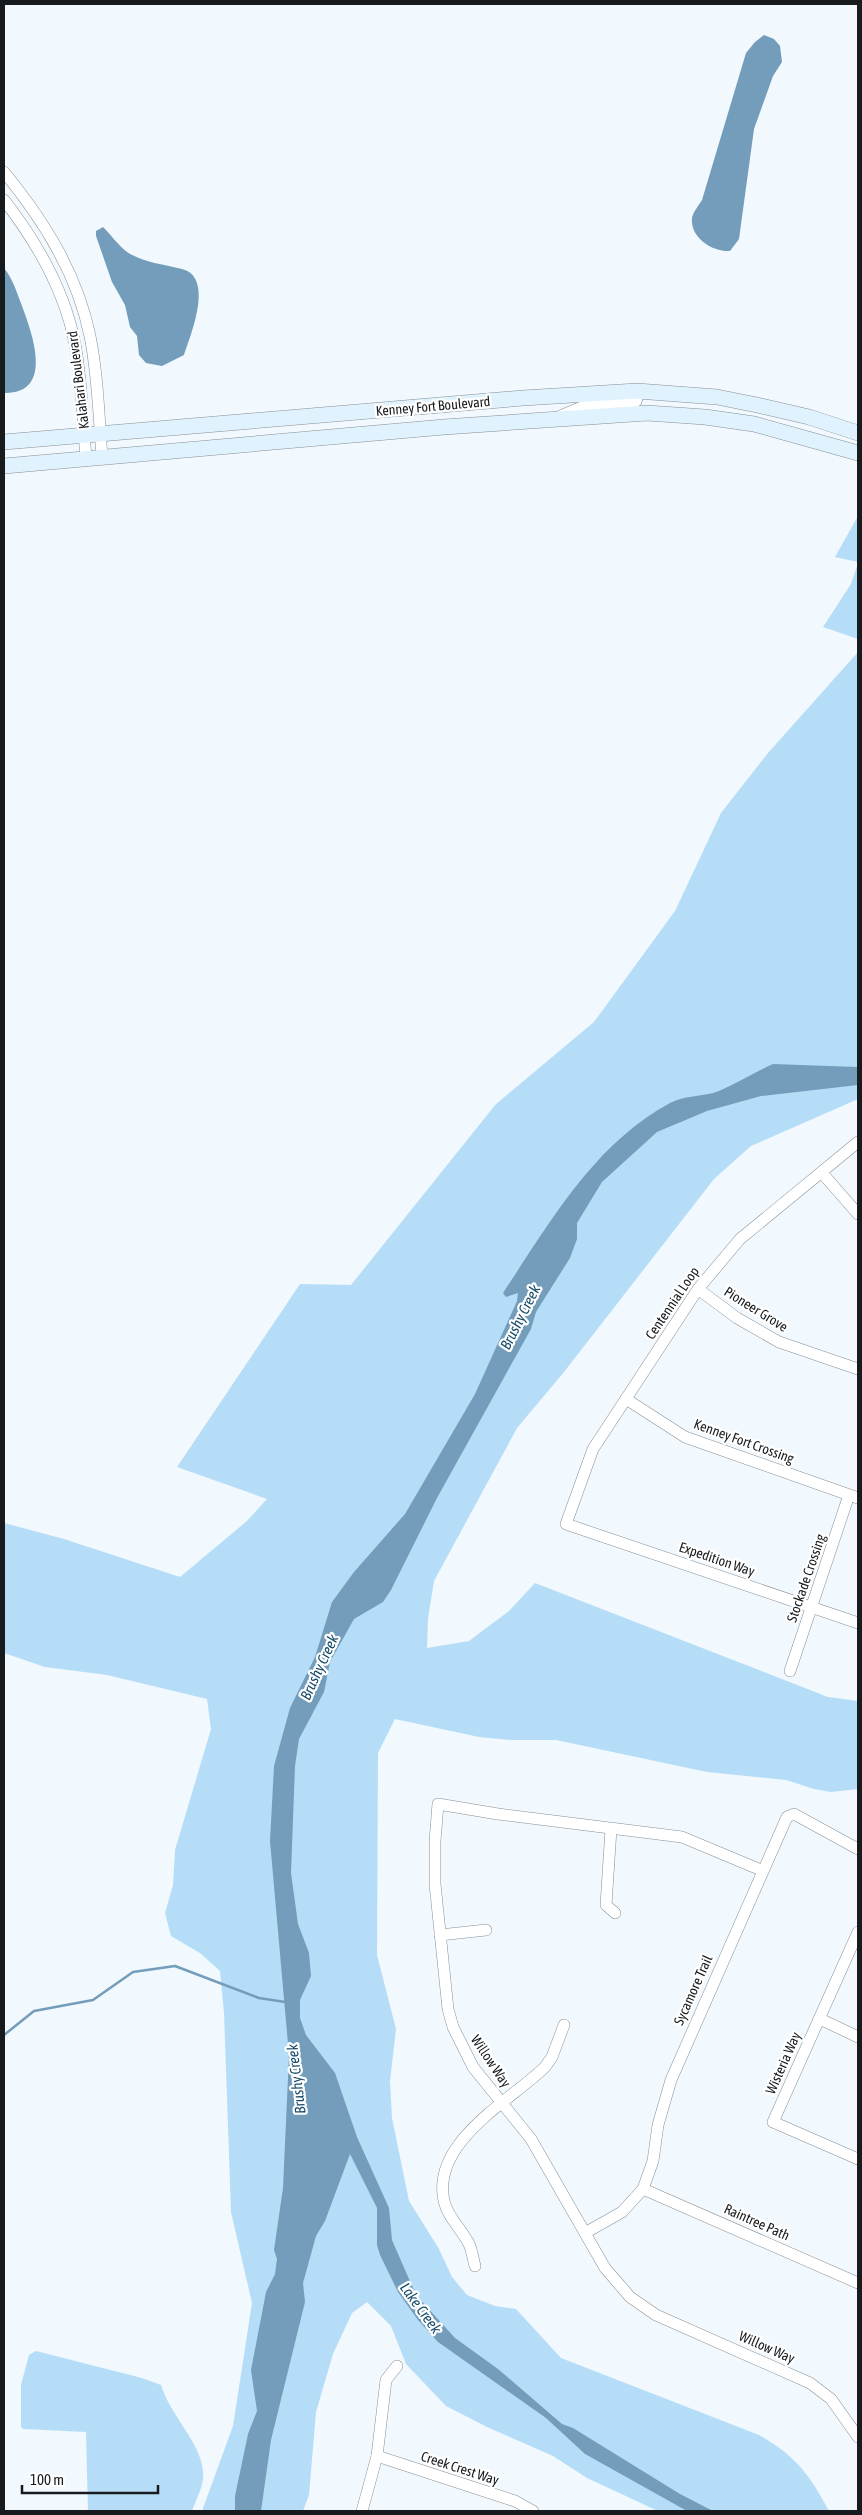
<svg xmlns="http://www.w3.org/2000/svg" width="862" height="2515" font-family="'Asap Condensed',sans-serif">
<style>
.green{fill:#b6ddf7}
.water{fill:#739dba}
.lines{fill:none;stroke-linecap:round;stroke-linejoin:round}
.stream{stroke:#739dba;stroke-width:2.5}
.minor-casing{stroke:#888f94;stroke-width:12}
.tertiary-casing{stroke:#888f94;stroke-width:15}
.secondary-casing{stroke:#888f94;stroke-width:16}
.minor{stroke:#fff;stroke-width:11}
.tertiary{stroke:#fff;stroke-width:14}
.secondary{stroke:#e0f2fd;stroke-width:15}
.labels{text-anchor:middle;dominant-baseline:central;stroke-width:4.5;stroke-linejoin:round;paint-order:stroke}
.street-label{font-size:14px;fill:#181b1d;stroke:#fff}
.water-label{font-size:15px;font-style:italic;fill:#174c6a;stroke:#fff}
</style>
<rect width="100%" height="100%" fill="#f1f8fe"/>
<g class="green">
<polygon points="858,516 858,562 835,557"/>
<polygon points="858,563 858,639 823,627 851,584"/>
<path d="M858 652V1099L751 1146 714 1179 564 1372 517 1428 434 1581 428 1618 427 1648 469 1641 509 1611 535 1583 828 1697 858 1701V1789L831 1792 814 1789 786 1780 707 1772 556 1740H510L479 1737 395 1719 378 1753 377 1955 396 2029 390 2081 392 2118 409 2201 439 2249 452 2277 467 2295 495 2306 516 2309 561 2358 759 2435C796 2456 809 2474 829 2511H658L587 2478 553 2456 487 2427 446 2406 406 2364 391 2326 367 2302 352 2313 333 2354 316 2412 309 2495 303 2511H202L233 2426 252 2303 231 2212 224 2013 220 1971 200 1953 171 1936 165 1913 173 1885 175 1850 211 1729 207 1699 107 1675 45 1667 4 1653V1523L64 1539 180 1577 247 1521 267 1499 177 1467 300 1284 351 1285 496 1104 594 1022 675 911 721 813 768 753Z"/>
<path d="M36 2351 142 2378 161 2385C170 2415 201 2443 203 2471 205 2484 196 2499 192 2511H88L86 2432 23 2429 21 2427V2385L29 2355Z"/>
</g>
<g class="water">
<path d="M764 35 774 39 780 46 782 62 773 76 754 129 739 239 730 251C713 252 690 238 692 218 693 212 699 205 702 200L746 53 755 42Z"/>
<path d="M103 227C111 235 118 245 127 252 144 263 163 264 182 269 215 277 190 336 184 355L162 366 146 363 139 355 137 336 130 327 125 305 112 282 96 236V231Z"/>
<path d="M4 268C13 279 17 293 22 306 32 333 55 394 4 393Z"/>
<path d="M773 1064 858 1067V1085L761 1096 707 1111 657 1132 602 1182 577 1223V1239L570 1258 536 1312 531 1329 437 1498 391 1590 383 1602 354 1619 330 1662 324 1692 299 1739 295 1766 291 1873 298 1924 309 1953 311 1976 300 2000V2018L306 2035 335 2073 357 2137 389 2208 392 2240 416 2295 455 2338 498 2369 562 2424 573 2428 680 2494 713 2511H687L585 2454 546 2418 438 2342 418 2320 398 2292 380 2255 377 2245V2208L350 2154 325 2221 316 2236 303 2283 305 2302 271 2440 261 2511H235V2496L248 2434 257 2411 251 2370 266 2292 275 2274 277 2259 274 2250 283 2188 289 2055 270 1841 274 1766 290 1708 315 1657 332 1602 354 1572 405 1514 475 1394 517 1301 518 1293 506 1297 503 1293C550 1222 594 1144 670 1103 685 1095 704 1097 719 1091 737 1083 755 1072 773 1064Z"/>
</g>
<g class="lines">
<polyline class="stream" points="4,2035 34,2011 93,2000 133,1972 175,1966 259,1998 285,2002"/>
<g class="minor-casing">
<g id="minor">
<path d="M4 172C44 221 77 273 90 336 98 376 99 418 102 458"/>
<path d="M4 200C36 241 65 292 75 344 82 382 83 421 86 459"/>
<polyline points="858,1142 740,1239 698,1289 593,1449 566,1524 858,1623"/>
<polyline points="822,1173 858,1214"/>
<polyline points="698,1289 737,1318 779,1342 858,1369"/>
<polyline points="626,1399 685,1437 858,1498"/>
<polyline points="790,1671 849,1495"/>
<polyline points="611,1829 606,1905 615,1913"/>
<polyline points="761,1870 682,1837 498,1814 438,1804 435,1841 435,1884 448,2009 453,2027 473,2067 531,2139 605,2268 630,2297 656,2315 810,2383 831,2399 858,2437"/>
<polyline points="858,1932 773,2122 858,2159"/>
<polyline points="440,1935 486,1930"/>
<polyline points="820,2019 858,2037"/>
<polyline points="643,2189 858,2283"/>
<polyline points="585,2233 622,2212 643,2189 653,2161 658,2125 671,2080 787,1817 794,1814 858,1849"/>
<path d="M475 2266C473 2259 472 2250 469 2244 461 2228 448 2218 444 2201 431 2142 510 2101 545 2067L552 2057 564 2025"/>
<polyline points="377,2456 515,2501 533,2511"/>
<polyline points="362,2511 377,2456 386,2380 397,2366"/>
</g>
</g>
<g class="tertiary-casing">
<polyline id="tertiary" points="562,417 593,404 635,400 637,391"/>
</g>
<g class="secondary-casing">
<g id="secondary">
<polyline points="4,442 523,398 637,391 717,397 757,405 809,417 858,433"/>
<polyline points="4,466 444,427 647,413 705,417 754,424 858,453"/>
</g>
</g>
<use href="#minor" class="minor"/>
<use href="#tertiary" class="tertiary"/>
<use href="#secondary" class="secondary"/>
</g>
<g class="labels">
<g class="street-label">
<text transform="translate(78 380) rotate(-97)">Kalahari Boulevard</text>
<text transform="translate(433 406) rotate(-5)">Kenney Fort Boulevard</text>
<text transform="translate(672 1303) rotate(-56)">Centennial Loop</text>
<text transform="translate(756 1309) rotate(32)">Pioneer Grove</text>
<text transform="translate(744 1441) rotate(20)">Kenney Fort Crossing</text>
<text transform="translate(717 1559) rotate(19)">Expedition Way</text>
<text transform="translate(806 1578) rotate(-71)">Stockade Crossing</text>
<text transform="translate(693 1990) rotate(-66)">Sycamore Trail</text>
<text transform="translate(491 2061) rotate(56)">Willow Way</text>
<text transform="translate(783 2063) rotate(-66)">Wisteria Way</text>
<text transform="translate(757 2222) rotate(24)">Raintree Path</text>
<text transform="translate(767 2347) rotate(24)">Willow Way</text>
<text transform="translate(460 2468) rotate(18)">Creek Crest Way</text>
</g>
<g class="water-label">
<text transform="translate(520 1317) rotate(-63)">Brushy Creek</text>
<text transform="translate(319 1667) rotate(-65)">Brushy Creek</text>
<text transform="translate(296 2079) rotate(-97)">Brushy Creek</text>
<text transform="translate(421 2308) rotate(54)">Lake Creek</text>
</g>
</g>
<rect width="862" height="2515" fill="none" stroke="#181b1d" stroke-width="10"/>
<path d="M22 2485v8h136v-8" fill="none" stroke="#181b1d" stroke-width="2.5"/>
<text x="30" y="2485" font-size="15" fill="#181b1d" stroke="#ffffff" stroke-width="4" paint-order="stroke">100 m</text>
</svg>
